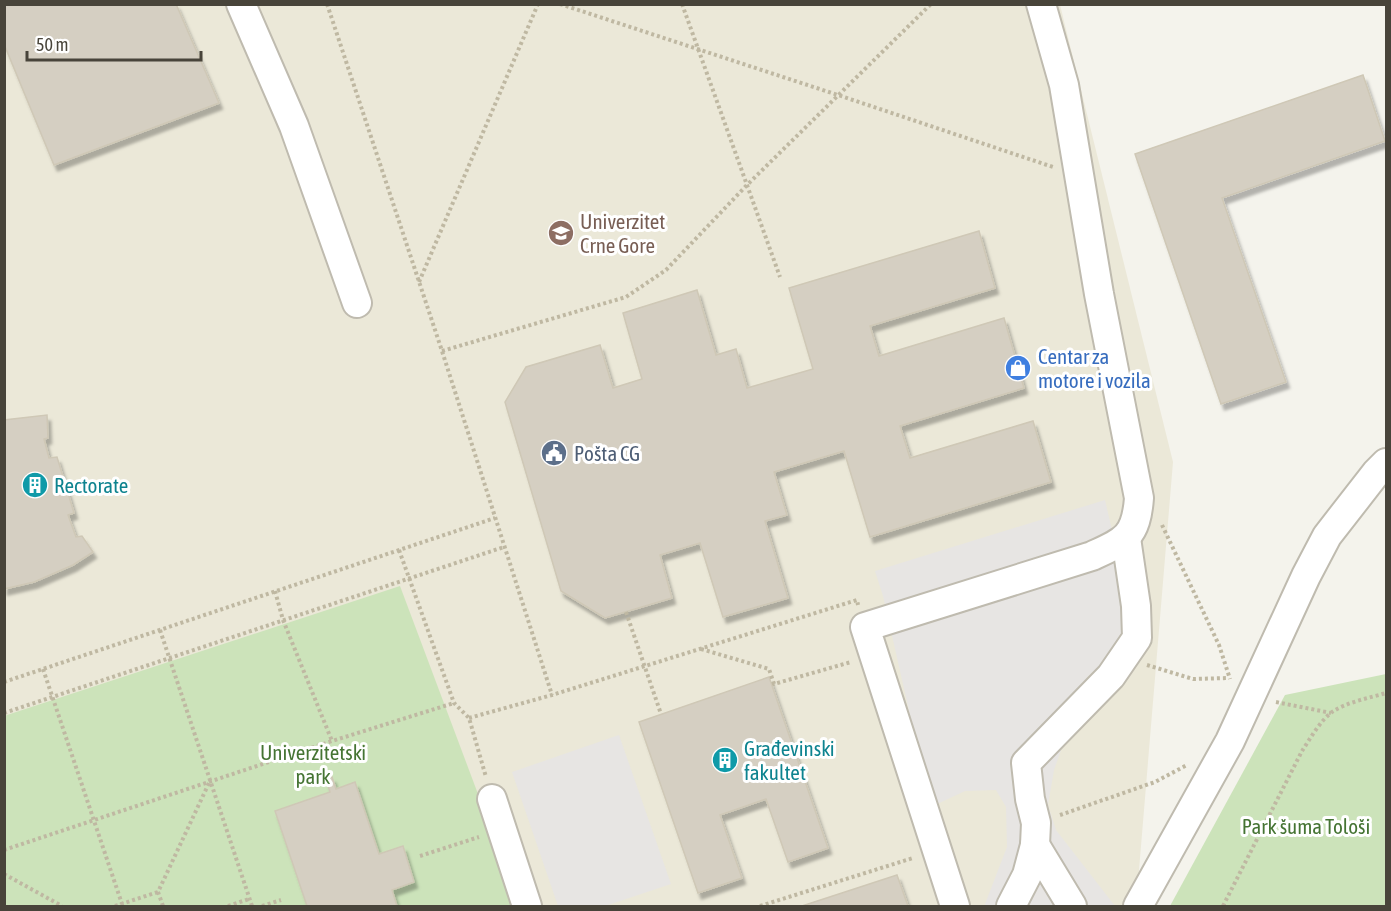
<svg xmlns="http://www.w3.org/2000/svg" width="1391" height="911" font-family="'Asap Condensed',sans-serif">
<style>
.education{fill:#ebe8d8}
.green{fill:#cce3ba}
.parking{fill:#e7e5e3}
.building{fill:#d5cfc2;stroke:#cfc8b6;stroke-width:1.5;filter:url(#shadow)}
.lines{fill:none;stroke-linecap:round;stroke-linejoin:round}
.minor-casing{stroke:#bfbbaf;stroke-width:32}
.path{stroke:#bfb8a2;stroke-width:4;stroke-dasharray:3 3;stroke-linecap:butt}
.minor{stroke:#fff;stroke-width:28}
.path-bridge{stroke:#bfb8a2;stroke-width:4;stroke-dasharray:3 3;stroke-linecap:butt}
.labels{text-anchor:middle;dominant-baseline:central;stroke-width:6;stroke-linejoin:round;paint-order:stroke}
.education-label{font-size:21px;fill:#785e54;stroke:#fff;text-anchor:start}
.shop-label{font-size:21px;fill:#366cbe;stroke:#fff;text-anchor:start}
.service-label{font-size:21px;fill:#4e5e75;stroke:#fff;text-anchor:start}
.culture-label{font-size:21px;fill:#0d838f;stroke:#fff;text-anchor:start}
.park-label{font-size:21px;fill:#457433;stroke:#fff}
</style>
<defs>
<filter id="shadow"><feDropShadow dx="3.5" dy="6" stdDeviation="1.5" flood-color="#0004"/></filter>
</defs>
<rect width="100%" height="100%" fill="#f4f3ec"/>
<polygon class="education" points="5,5 1060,5 1173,462 1136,906 5,906"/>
<g class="green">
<polygon points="400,586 520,906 5,906 4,716"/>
<polygon points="1386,674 1386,906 1170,906 1285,695"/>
</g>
<g class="parking">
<polygon points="1105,500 1137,637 1087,677 1054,770 1048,805 1056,830 1115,906 986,906 985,904 1007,847 1006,807 996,790 965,791 933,806 925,781 883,596 875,571"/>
<polygon points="619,735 671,884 605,906 558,906 512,772"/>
</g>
<g class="building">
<polygon points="4,4 176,4 219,103 54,165 4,44"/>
<polygon points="1363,75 1385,141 1222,198 1286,382 1221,404 1135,154"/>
<polygon points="979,231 995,288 870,326 879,356 1004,318 1024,388 900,426 910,458 1033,421 1051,482 870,537 844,451 774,472 787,515 765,521 788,598 723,617 700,543 660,555 672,598 605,618 561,591 505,402 526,367 600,345 613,388 642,379 623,313 697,290 716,355 736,349 747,388 813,369 789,288"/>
<polygon points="47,415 48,438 44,439 49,458 57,457 74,513 68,515 76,537 82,536 93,552 73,565 34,582 4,589 4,420"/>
<polygon points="769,677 828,848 788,862 766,799 720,815 742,878 698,893 639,722"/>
<polygon points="332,777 336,789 355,782 379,854 403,846 414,882 392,890 397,906 307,906 275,811 330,792 326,779"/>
<polygon points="897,875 908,906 802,906"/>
</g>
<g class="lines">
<g class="minor-casing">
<g id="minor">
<polyline points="241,4 294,126 357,303"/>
<polyline points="492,799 527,906"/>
<polyline points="1035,845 1072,906"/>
<path d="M955 906 865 627 1092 556C1125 541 1136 537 1139 498L1099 294 1064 85 1041 4"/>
<polyline points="1011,906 1027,875 1035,845 1036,823 1030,799 1026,763 1111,676 1137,638 1136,606 1126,538"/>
<polyline points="1138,906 1230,741 1306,576 1327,536 1376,473 1386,463"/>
</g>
</g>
<g class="path">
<polyline points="327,4 442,351 552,695"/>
<polyline points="560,4 838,95 1053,167"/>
<polyline points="682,4 780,277"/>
<polyline points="419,282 538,4"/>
<polyline points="442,351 626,297 666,270 746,186 931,4"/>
<polyline points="1162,525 1219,645 1230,679"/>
<polyline points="399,550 454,703 469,718 486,777"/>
<polyline points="275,591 283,620 332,741"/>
<polyline points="160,630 252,906"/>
<polyline points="701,649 769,669 774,684 851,662"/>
<polyline points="1147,665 1193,679 1228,678"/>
<polyline points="43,669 122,904"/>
<polyline points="4,682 495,518"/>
<polyline points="1276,702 1331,713"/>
<polyline points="4,713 504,547"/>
<polyline points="469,718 552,695 857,600 858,605"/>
<polyline points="1060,815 1155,782 1187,765"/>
<polyline points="4,850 332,741 454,703"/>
<polyline points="420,856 479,837"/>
<polyline points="4,874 62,906"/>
<polyline points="115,906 158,892"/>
<polyline points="163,906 158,892 209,783"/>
<polyline points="228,906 249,899"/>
<polyline points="262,906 281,900"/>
<polyline points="760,906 913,858"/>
<path d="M1223 906 1302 751C1310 739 1320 721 1332 712 1347 702 1369 698 1386 693"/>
</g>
<use href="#minor" class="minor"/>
<polyline class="path-bridge" points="626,612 661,714"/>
</g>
<defs>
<g id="university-disc" transform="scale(1.35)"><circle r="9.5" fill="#8d6e63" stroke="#fff"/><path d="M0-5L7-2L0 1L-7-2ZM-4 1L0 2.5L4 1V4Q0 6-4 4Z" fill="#fff"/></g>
<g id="shop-disc" transform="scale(1.35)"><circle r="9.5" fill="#3f7fe0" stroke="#fff"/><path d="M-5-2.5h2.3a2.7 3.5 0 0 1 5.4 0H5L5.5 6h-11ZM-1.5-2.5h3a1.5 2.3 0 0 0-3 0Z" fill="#fff"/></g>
<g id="civic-disc" transform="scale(1.35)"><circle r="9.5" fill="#5c6f8a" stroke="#fff"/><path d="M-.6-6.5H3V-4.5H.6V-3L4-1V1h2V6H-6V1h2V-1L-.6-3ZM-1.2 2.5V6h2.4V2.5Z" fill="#fff"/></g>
<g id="building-disc" transform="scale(1.35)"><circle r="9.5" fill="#0f9aa8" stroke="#fff"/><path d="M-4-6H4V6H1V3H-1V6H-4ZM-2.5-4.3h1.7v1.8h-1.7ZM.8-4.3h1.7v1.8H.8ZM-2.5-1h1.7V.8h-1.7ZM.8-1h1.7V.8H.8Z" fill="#fff"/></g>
</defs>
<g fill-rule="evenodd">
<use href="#university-disc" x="561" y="233"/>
<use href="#shop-disc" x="1018" y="368"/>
<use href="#civic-disc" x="554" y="453"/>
<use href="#building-disc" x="35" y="485"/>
<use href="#building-disc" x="725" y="760"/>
</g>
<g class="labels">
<g class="education-label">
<text x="580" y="221">Univerzitet<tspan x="580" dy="24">Crne Gore</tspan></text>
</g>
<g class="shop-label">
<text x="1038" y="356">Centar za<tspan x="1038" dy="24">motore i vozila</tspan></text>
</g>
<g class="service-label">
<text x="574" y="453">Pošta CG</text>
</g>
<g class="culture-label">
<text x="54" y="485">Rectorate</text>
<text x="744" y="748">Građevinski<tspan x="744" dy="24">fakultet</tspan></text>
</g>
<g class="park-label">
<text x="313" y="752">Univerzitetski<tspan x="313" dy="24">park</tspan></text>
<text x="1306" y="826">Park šuma Tološi</text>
</g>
</g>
<rect width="1391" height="911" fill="none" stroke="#48443a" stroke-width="12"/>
<path d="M27 51v9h174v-9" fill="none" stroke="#48443a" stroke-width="3"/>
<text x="36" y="51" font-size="18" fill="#48443a" stroke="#ffffff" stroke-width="4.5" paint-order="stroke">50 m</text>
</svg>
